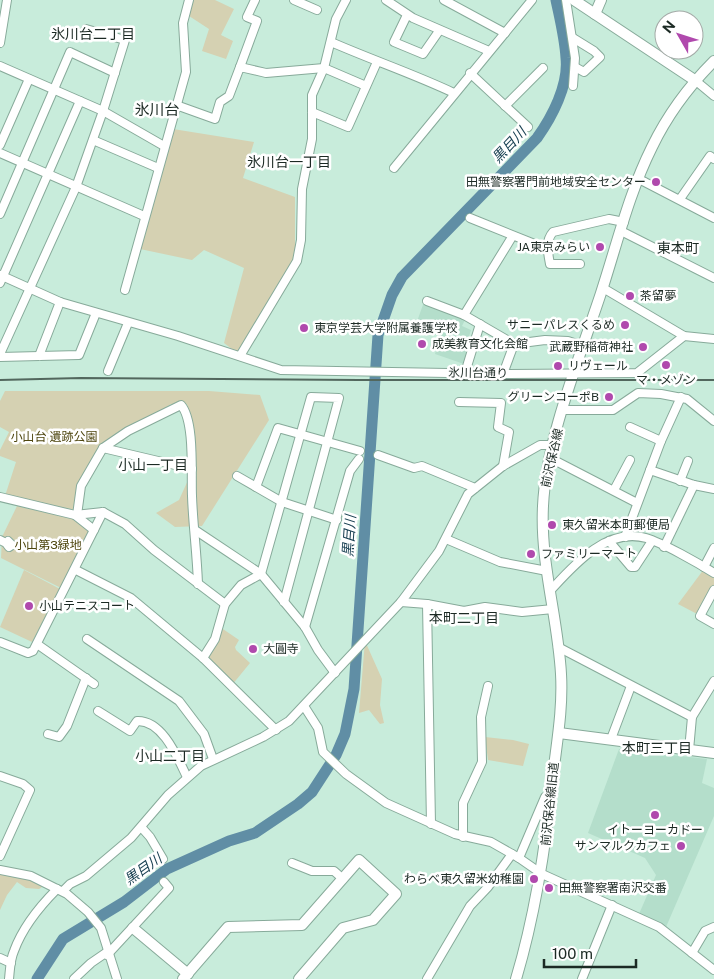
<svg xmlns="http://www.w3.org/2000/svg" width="714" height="979" font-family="'Public Sans','Noto Sans JP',sans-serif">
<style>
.built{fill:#b4decb}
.green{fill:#d5d1b2}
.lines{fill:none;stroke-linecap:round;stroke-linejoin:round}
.river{stroke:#608ea5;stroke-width:11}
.street-casing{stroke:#87aa9a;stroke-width:10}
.secondary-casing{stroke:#87aa9a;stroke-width:12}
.street{stroke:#fff;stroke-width:8}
.secondary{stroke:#fff;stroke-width:10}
.rail{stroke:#52675d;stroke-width:2}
.poi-dot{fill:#b049ad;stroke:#fff;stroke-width:2}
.labels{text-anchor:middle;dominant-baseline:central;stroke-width:5;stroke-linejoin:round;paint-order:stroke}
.poi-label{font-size:12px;fill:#1c2a24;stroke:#fff;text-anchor:start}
.street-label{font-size:12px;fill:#1c2a24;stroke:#fff}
.park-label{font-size:12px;fill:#4e460f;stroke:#fff}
.neighbourhood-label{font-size:14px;fill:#1c2a24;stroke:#fff}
.water-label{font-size:14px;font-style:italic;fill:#153d4f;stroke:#fff}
.quarter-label{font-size:15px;fill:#1c2a24;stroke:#fff}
</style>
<rect width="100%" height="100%" fill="#c8ecdb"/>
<g class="built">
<polygon points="424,302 466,318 462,326 471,330 465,350 468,352 464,364 435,354 441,337 415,327"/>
<polygon points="619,749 707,759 702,783 714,788 714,816 666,927 639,914 656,875 645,858 588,833"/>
</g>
<g class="green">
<polygon points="192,0 215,0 234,9 221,35 233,41 226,59 202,51 209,29 186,14"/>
<polygon points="173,129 254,142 243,178 295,197 295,259 237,353 224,343 244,268 204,250 192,260 140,249"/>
<polygon points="5,391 209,391 260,395 269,420 202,526 175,527 156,513 179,500 194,467 187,404 171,404 152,417 121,430 99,446 96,456 80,481 76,510 5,496 16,462 0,456 0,450 9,432 0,427 0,401"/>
<polygon points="17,506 74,519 89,530 74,569 63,589 1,558 2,537"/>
<polygon points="704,569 714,574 714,587 699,615 678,604"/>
<polygon points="24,570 60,589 32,642 0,627"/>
<polygon points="220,627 239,640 235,647 236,650 250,663 232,685 207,657"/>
<polygon points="365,641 382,679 380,705 384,723 380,724 369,710 359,713"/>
<polygon points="485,737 513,740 529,744 523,766 488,760"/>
<polygon points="0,873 30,878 45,885 39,889 26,888 17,882 7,895 0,910"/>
</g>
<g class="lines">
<path class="river" d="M37 979 63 939 124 902 167 869 229 841 255 833 298 804 312 792 336 755 345 734 354 689 378 335 392 295 402 277 537 138C552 117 569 85 566 58 565 39 560 19 556 0"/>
<g class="street-casing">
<g id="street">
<polyline points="294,0 317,10"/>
<polyline points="386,0 413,18 489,51"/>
<polyline points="444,0 505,33"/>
<polyline points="566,0 575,58 573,86"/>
<polyline points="407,15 394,42 423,54 439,31"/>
<polyline points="573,38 594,51 600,57 584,72 575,67"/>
<path d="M331 42C372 60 414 74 454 93"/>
<polyline points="0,43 7,0"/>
<polyline points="0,66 103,111 164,146"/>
<polyline points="240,67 257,21 247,17 255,0"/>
<polyline points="470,73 528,127"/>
<polyline points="696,81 714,96"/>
<polyline points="176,105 215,119 220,102 229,96 240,67 266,73 324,68 366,86"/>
<polyline points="505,106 543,68"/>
<polyline points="312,112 348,127 377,62"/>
<polyline points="93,140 158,168"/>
<polyline points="0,145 29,79"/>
<polyline points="0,153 144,216"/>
<polyline points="394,168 532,0"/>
<polyline points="637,178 714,218"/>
<polyline points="680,199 710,156 714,159"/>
<polyline points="0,214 70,52 115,73"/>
<polyline points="470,218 547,249"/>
<polyline points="621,231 714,278"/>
<path d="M580 264H550C548 253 545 241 553 232L609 219 624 222"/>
<polyline points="0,275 60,302 178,336 281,370 503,374 637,373 684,336"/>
<polyline points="0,283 80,101"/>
<polyline points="603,288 684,336 714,339"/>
<polyline points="125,290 186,72 183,23 189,0"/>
<polyline points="427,301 464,315 514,344 545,340 568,341 583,346"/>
<polyline points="464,315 512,237"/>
<polyline points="0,354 76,187 103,111 125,40 86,29"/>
<polyline points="39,356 60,302"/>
<polyline points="240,356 297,261 301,240 302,189 312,139 312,95 324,68 336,19 346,0"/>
<polyline points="0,357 79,355 96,313"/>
<polyline points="108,371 128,323"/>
<polyline points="465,373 480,324"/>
<polyline points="503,374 514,344"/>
<polyline points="459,402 501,403 498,427 509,432 503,466"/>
<polyline points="564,410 613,410 638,393 661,394 687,399 714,421"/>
<polyline points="630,427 661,441"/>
<polyline points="103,448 192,469"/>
<polyline points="378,455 414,468 422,466 475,488"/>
<polyline points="550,458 637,503"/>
<polyline points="650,470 694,485 714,489"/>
<polyline points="237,476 282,502 337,520"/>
<polyline points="680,481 688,461"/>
<polyline points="256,487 278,428 360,451"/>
<polyline points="614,490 630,460"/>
<polyline points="0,497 75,515 103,512"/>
<polyline points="75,515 94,530"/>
<path d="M77 515 81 486 103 448 128 431 181 405C195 421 191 474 192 496 193 525 197 554 198 584"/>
<polyline points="195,530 261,574 305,627 318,650 335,673"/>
<polyline points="625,537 661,441 681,397"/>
<polyline points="446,539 500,562 547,571"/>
<polyline points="0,540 6,543 8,541 12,545 9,547 6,543"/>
<polyline points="609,541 631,567 635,567 652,541"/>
<polyline points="664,547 694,485"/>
<polyline points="704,567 714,548"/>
<polyline points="76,570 131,598 203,658 276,730"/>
<polyline points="714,590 700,616 714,624"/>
<path d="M550 591C573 566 606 527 646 538 663 543 698 563 714 573"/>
<polyline points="401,602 427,604 464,611 485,607 522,612 553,609"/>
<polyline points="427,604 431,824"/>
<polyline points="305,627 350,471 359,459"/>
<polyline points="87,639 179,701 204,734 213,759"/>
<polyline points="0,642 28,653 33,651 103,512 125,524 154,550 225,604"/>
<polyline points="37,644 94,684"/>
<polyline points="558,647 692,717"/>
<polyline points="203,658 215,639 225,604 241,585 261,574 311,397 339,398 284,602"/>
<polyline points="304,706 318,728 323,752 346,774 386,803 455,834 491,842 519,858 542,874 659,927 714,970"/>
<path d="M98 711 130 731 137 721C163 720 178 759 187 777"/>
<polyline points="48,734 59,737 67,726 86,678"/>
<polyline points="611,739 631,686"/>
<polyline points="689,750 692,717 714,681"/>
<polyline points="0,776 23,784 30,790 0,856"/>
<polyline points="142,828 150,837 163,859"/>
<polyline points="463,837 463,803 482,762 481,717 488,686"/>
<polyline points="519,858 545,797 551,799"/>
<polyline points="292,863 312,871 334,871 343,879"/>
<polyline points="0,870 31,876 67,894 88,912 101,928 117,979"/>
<polyline points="63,891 70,884 86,876 131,838 168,795 201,766 263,737 289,721 401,602 439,551 468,494 503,466 540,445 553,445"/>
<polyline points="692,953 705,931 714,927"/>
<polyline points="107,955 169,888 164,882"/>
<polyline points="0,958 11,963"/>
<path d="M9 979C10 970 10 960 14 951 22 929 40 906 57 889"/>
<polyline points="74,979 91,963 107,952"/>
<polyline points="427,979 470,906 488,887 512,854"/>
<polyline points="582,979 612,905"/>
</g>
</g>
<g class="secondary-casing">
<g id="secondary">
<polyline points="574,0 696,81"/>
<polyline points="595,14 601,0"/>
<polyline points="559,733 714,753"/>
<polyline points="133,928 188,974"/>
<polyline points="183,979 228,927 302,925 359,860 396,894 373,920 343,928 299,979"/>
<path d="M516 979C536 912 546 845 553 775 557 741 563 708 561 674 558 618 540 563 543 506 546 439 580 357 601 293 617 244 629 193 652 147 667 116 690 85 714 61"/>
</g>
</g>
<use href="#street" class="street"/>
<use href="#secondary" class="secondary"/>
<polyline class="rail" points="0,380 81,378 359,380 714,380"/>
</g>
<g class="poi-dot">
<circle cx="656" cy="182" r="5"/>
<circle cx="600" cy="247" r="5"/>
<circle cx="630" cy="296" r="5"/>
<circle cx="625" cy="325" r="5"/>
<circle cx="304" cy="328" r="5"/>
<circle cx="422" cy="344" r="5"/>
<circle cx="643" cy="347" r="5"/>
<circle cx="666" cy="365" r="5"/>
<circle cx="558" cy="366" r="5"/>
<circle cx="609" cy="397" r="5"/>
<circle cx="552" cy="525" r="5"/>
<circle cx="531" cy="554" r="5"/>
<circle cx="29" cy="606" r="5"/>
<circle cx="253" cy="649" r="5"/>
<circle cx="655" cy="815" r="5"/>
<circle cx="681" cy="846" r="5"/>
<circle cx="534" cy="879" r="5"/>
<circle cx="549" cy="888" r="5"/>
</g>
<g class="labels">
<g class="poi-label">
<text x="646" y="182" text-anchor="end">田無警察署門前地域安全センター</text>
<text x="590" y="247" text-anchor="end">JA東京みらい</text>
<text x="640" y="296">茶留夢</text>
<text x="615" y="325" text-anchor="end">サニーパレスくるめ</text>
<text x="314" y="328">東京学芸大学附属養護学校</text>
<text x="432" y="344">成美教育文化会館</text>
<text x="633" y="347" text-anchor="end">武蔵野稲荷神社</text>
<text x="568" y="366">リヴェール</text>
<text x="666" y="380" text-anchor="middle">マ・メゾン</text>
<text x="599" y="397" text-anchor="end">グリーンコーポB</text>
<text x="562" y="525">東久留米本町郵便局</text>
<text x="541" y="554">ファミリーマート</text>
<text x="39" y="606">小山テニスコート</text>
<text x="263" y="649">大圓寺</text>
<text x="655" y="830" text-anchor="middle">イトーヨーカドー</text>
<text x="671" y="846" text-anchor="end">サンマルクカフェ</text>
<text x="524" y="879" text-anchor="end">わらべ東久留米幼稚園</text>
<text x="559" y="888">田無警察署南沢交番</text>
</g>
<g class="street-label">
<text transform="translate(478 373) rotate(1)">氷川台通り</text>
<text transform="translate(552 458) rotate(-77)">前沢保谷線</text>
<text transform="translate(550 804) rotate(-84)">前沢保谷線旧道</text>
</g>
<g class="park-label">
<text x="54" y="437">小山台 遺跡公園</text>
<text x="48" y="545">小山第3緑地</text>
</g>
<g class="neighbourhood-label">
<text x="93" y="34">氷川台二丁目</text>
<text x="289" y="162">氷川台一丁目</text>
<text x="678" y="248">東本町</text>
<text x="153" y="465">小山一丁目</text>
<text x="464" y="618">本町二丁目</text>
<text x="657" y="748">本町三丁目</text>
<text x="170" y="756">小山二丁目</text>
</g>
<g class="water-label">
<text transform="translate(509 145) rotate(-47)">黒目川</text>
<text transform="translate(349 536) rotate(-86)">黒目川</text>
<text transform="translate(143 869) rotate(-35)">黒目川</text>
</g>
<g class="quarter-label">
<text x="157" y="109">氷川台</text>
</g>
</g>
<g transform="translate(679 35) rotate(309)"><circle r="24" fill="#ffffff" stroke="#a4aaa7"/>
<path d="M0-4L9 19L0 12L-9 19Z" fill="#b049ad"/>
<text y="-8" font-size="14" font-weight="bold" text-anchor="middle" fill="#1c2a24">N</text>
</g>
<path d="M544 959v8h92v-8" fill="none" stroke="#1c2a24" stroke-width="2.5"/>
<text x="552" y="959" font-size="15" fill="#1c2a24" stroke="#ffffff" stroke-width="4" paint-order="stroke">100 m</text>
</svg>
